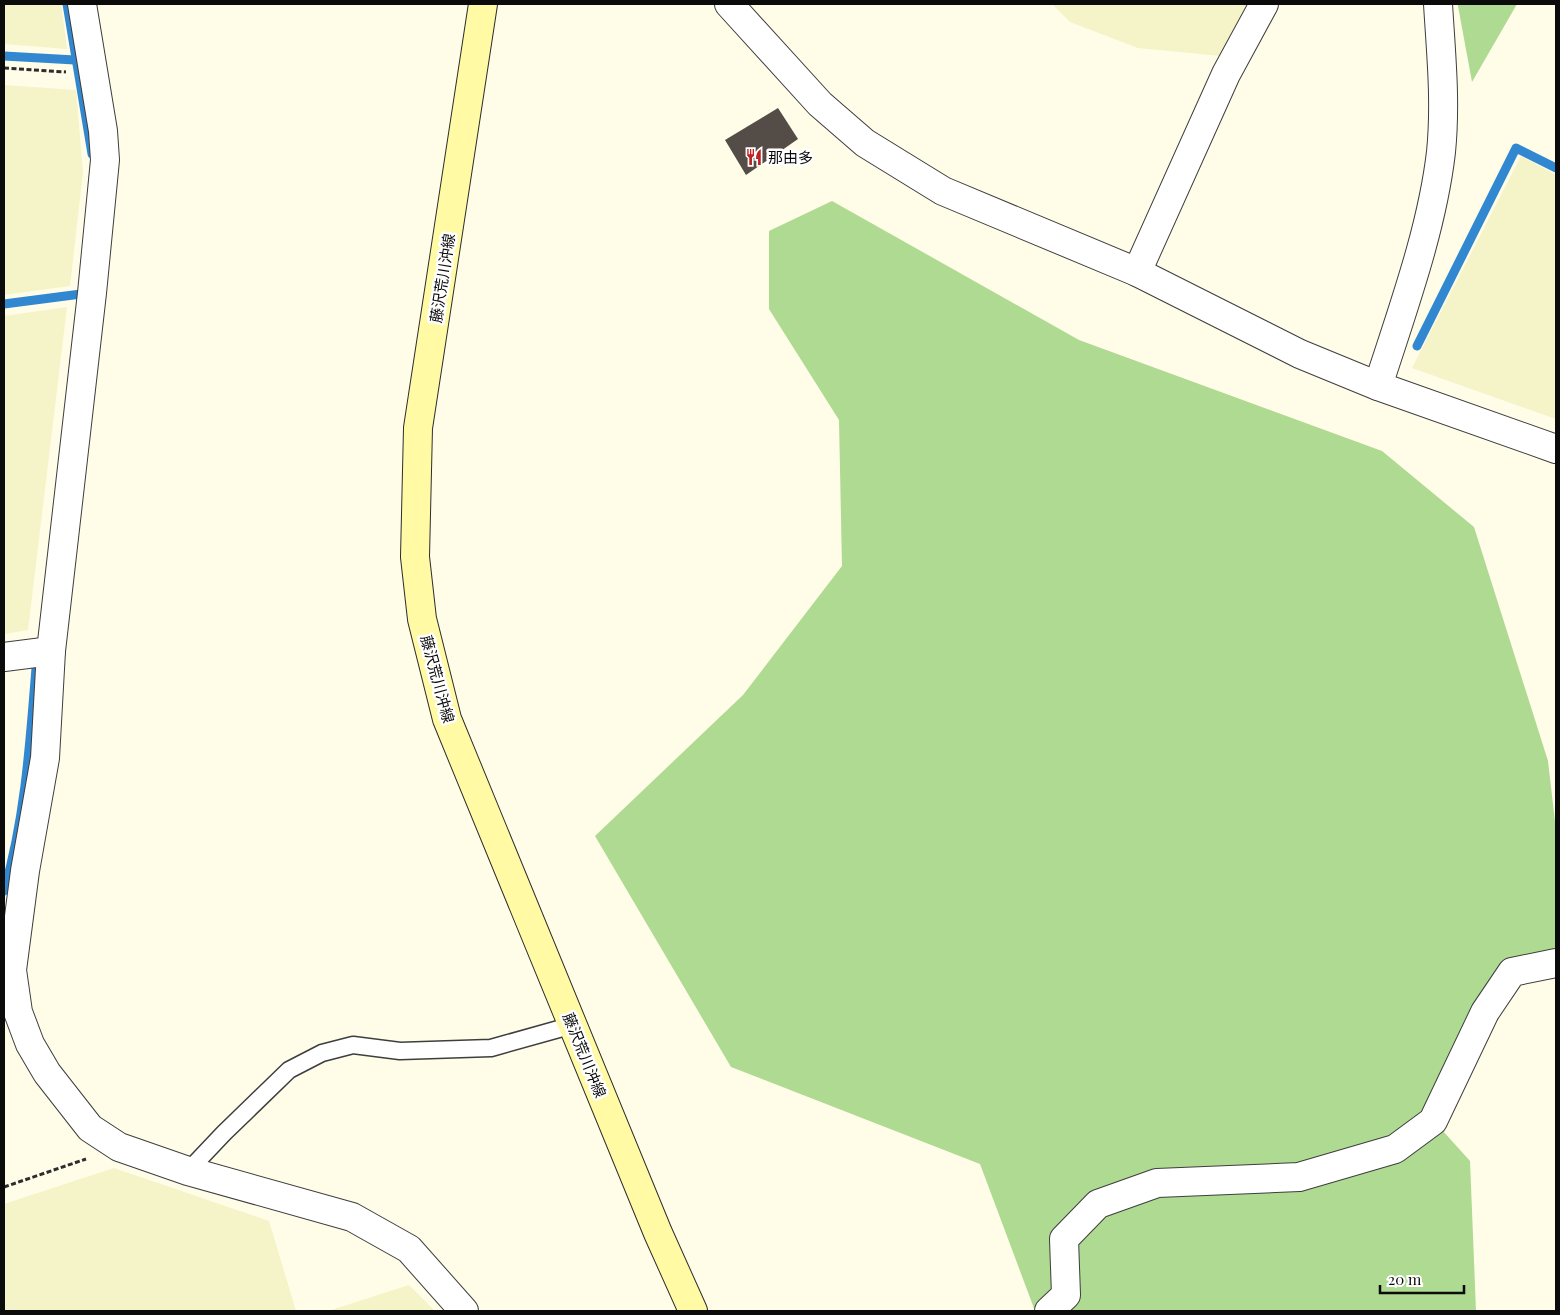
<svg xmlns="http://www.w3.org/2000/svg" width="1560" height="1315" font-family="'Playfair Display','Noto Sans JP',serif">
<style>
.farmland{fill:#f5f3c8}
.forest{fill:#aeda91}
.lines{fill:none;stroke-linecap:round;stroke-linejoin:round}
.stream{stroke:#3188d0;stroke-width:9}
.building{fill:#534c47}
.lane-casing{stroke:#3e3e3e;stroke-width:19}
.street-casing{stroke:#3e3e3e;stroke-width:30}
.secondary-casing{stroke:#2d2d2d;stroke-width:30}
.path{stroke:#2d2d2d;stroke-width:3;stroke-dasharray:5 2.5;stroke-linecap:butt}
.lane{stroke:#fff;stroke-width:16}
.street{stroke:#fff;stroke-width:28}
.secondary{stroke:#fffaa3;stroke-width:28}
.labels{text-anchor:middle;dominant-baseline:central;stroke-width:5;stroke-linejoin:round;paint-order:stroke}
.poi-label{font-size:15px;fill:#0b0b0b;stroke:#fff;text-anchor:start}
.street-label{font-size:15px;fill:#0b0b0b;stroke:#fff}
</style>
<rect width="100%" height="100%" fill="#fffce8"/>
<g class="farmland">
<polygon points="4,4 61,4 67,49 4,44"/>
<polygon points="1052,4 1253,4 1221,56 1138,48 1070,22"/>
<polygon points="4,85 76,90 83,172 70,286 4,295"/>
<polygon points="1521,156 1556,175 1556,419 1412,368"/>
<polygon points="67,307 28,630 4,634 4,316"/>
<polygon points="114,1168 269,1221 296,1311 4,1311 4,1204"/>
<polygon points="409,1285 435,1311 328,1311"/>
</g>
<g class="forest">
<polygon points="1457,4 1517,4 1472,82 1458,6"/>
<polygon points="832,201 1079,340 1382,451 1474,527 1548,761 1556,830 1556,956 1512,972 1433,1120 1470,1161 1476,1311 1035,1311 980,1164 731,1067 595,836 743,695 842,566 839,420 769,309 769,231"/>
</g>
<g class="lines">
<g class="stream">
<polyline points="67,4 92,154"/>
<polyline points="4,56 75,60"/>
<polyline points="4,304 81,294"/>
<polyline points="1417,346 1516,148 1556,168"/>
<path d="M4 891C25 819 30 743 36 668"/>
</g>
</g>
<polygon class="building" points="778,108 798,139 746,175 725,140"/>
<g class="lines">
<g class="lane-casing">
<polyline id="lane" points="188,1171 224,1133 289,1070 322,1053 353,1045 400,1051 491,1048 573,1025"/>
</g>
<g class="street-casing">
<g id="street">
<polyline points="82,4 103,131 105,160 92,293 51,651 45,758 25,871 12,970 18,1012 30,1044 47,1073 90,1128 119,1147 188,1171 352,1217 409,1249 464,1311"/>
<polyline points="729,4 820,104 865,143 943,191 1137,272 1300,354 1378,386 1556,449"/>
<polyline points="1137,272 1226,74 1264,4"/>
<path d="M1378 386C1402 311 1432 230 1441 152 1446 102 1441 53 1438 4"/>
<polyline points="4,657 51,651"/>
<polyline points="1049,1311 1066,1295 1064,1239 1098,1204 1157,1183 1299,1177 1395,1149 1433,1121 1485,1012 1512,972 1556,963"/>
</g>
</g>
<g class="secondary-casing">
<polyline id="secondary" points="483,4 418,428 415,557 422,619 447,719 658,1233 693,1311"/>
</g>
<g class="path">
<polyline points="4,68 66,72"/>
<polyline points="4,1187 86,1159"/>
</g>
<use href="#lane" class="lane"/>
<use href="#street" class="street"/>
<use href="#secondary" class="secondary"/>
</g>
<defs>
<g id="restaurant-bare" transform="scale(1.35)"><path d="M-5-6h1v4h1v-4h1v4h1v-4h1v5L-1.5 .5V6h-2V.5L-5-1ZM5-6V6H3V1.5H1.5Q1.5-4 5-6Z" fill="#bd2221" stroke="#fff" stroke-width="2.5" paint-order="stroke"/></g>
</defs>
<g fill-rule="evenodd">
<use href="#restaurant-bare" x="754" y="157"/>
</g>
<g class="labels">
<g class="poi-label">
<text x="768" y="157">那由多</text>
</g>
<g class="street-label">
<text transform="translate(442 278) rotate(-81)">藤沢荒川沖線</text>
<text transform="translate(438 679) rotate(75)">藤沢荒川沖線</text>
<text transform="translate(585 1055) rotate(68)">藤沢荒川沖線</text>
</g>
</g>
<rect width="1560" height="1315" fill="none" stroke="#0b0b0b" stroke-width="10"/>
<path d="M1380 1285v8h84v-8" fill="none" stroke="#0b0b0b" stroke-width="2.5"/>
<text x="1388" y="1285" font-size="15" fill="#0b0b0b" stroke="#ffffff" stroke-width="4" paint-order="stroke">20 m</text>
</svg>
